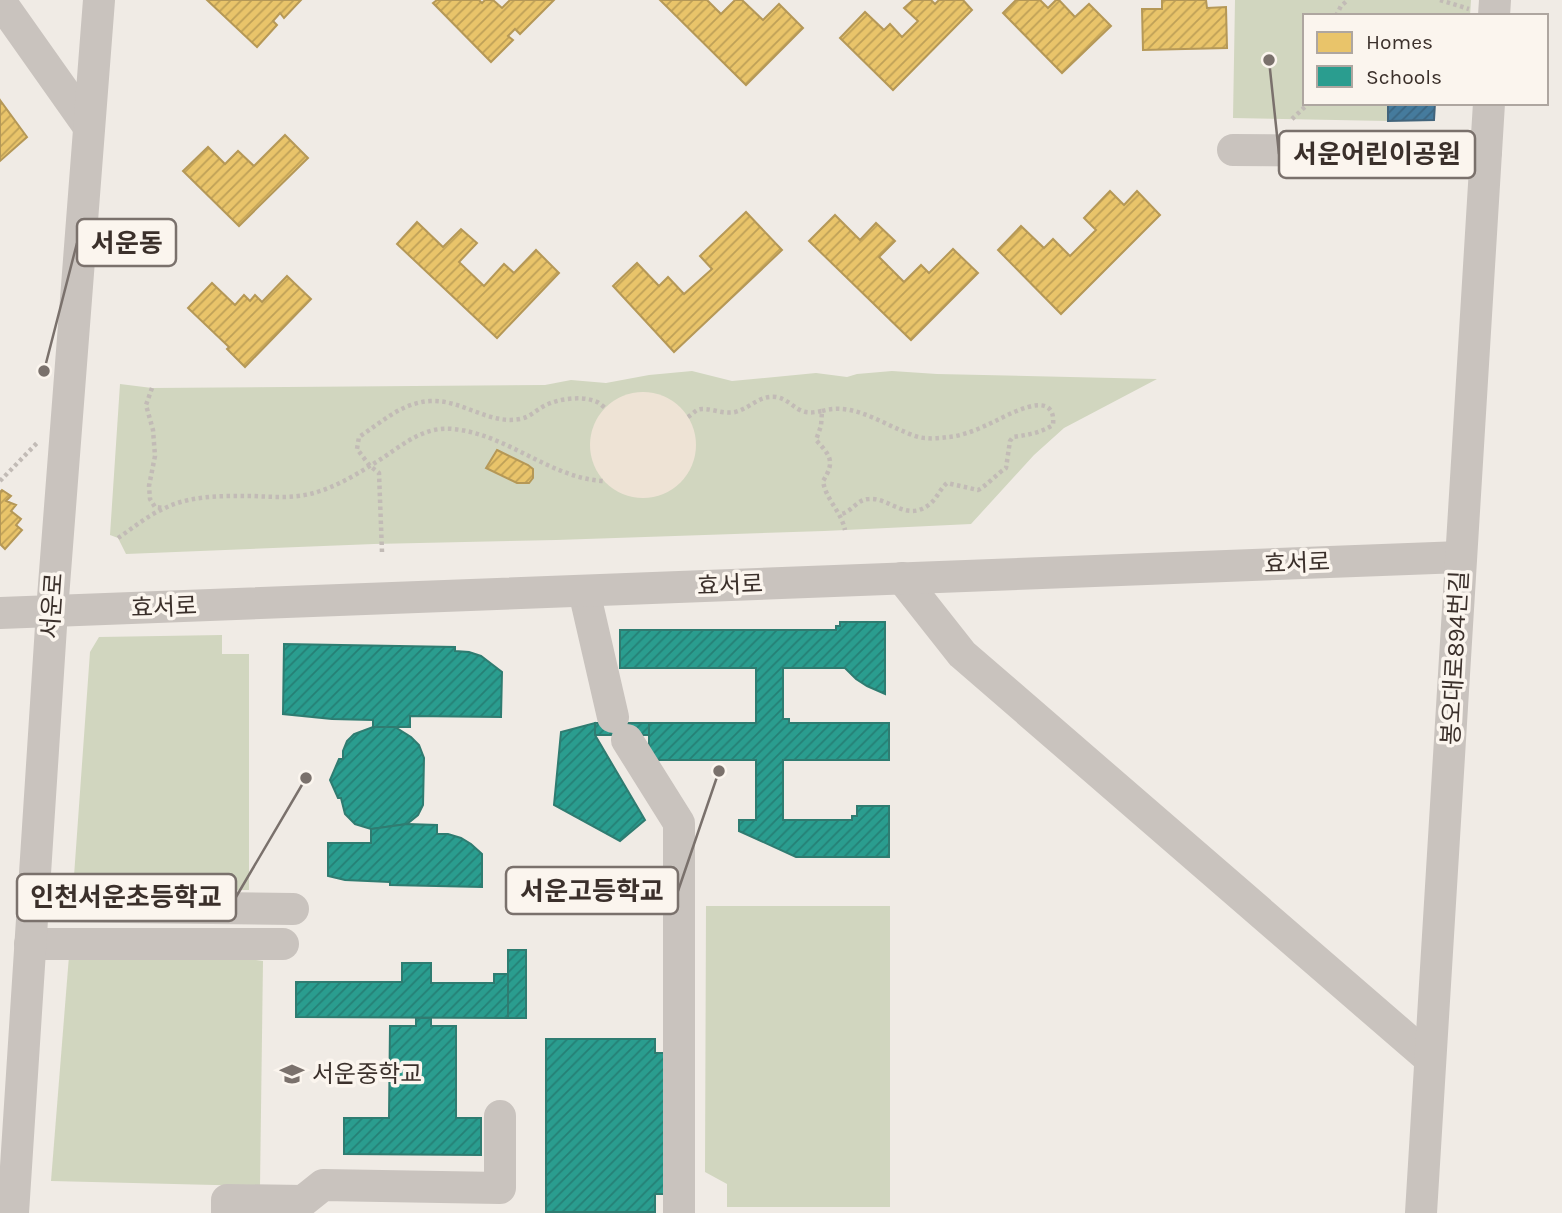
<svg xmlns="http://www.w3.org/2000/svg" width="1562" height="1213" font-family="Karla,'Noto Sans KR',sans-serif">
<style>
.green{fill:#d1d6bf}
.plaza{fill:#eee3d5}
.homes{fill:url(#homes-hatch);stroke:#b59857;stroke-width:2}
.schools{fill:url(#schools-hatch);stroke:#2f7c71;stroke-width:2}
.public{fill:url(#public-hatch);stroke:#42647b;stroke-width:2}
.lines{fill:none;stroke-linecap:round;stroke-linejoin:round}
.path{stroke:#c2bbb6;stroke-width:4.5;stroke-dasharray:3.5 3.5;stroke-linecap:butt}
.minor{stroke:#c9c3be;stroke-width:32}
.labels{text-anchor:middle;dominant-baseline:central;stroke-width:7;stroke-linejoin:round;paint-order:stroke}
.street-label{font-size:24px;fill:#3b302b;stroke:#fbf5ee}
.poi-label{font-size:24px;fill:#3b302b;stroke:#fbf5ee;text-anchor:start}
.leader{fill:none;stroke:#7a716c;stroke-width:2.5}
.callout-dot{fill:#7a716c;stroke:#fbf5ee;stroke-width:2.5}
.callout{fill:#fbf5ee;stroke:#7a716c;stroke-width:2.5}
.callout-label{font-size:26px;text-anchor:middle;font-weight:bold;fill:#3b302b}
</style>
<defs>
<pattern id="homes-hatch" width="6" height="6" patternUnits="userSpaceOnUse" patternTransform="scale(1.75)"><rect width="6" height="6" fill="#e9c46a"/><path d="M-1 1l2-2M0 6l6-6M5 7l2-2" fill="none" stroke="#bea057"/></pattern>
<pattern id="schools-hatch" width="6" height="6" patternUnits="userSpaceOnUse" patternTransform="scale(1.75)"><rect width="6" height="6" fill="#2a9d8f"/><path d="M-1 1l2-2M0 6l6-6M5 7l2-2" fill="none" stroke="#258075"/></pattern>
<pattern id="public-hatch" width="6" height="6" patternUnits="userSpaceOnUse" patternTransform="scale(1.75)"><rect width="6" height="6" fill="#457b9d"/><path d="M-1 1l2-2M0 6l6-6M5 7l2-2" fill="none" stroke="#3b6580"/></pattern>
</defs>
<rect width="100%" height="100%" fill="#f0ebe5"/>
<g class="green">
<polygon points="1235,0 1471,0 1470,16 1305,16 1305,103 1388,103 1388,121 1233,118"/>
<polygon points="692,371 732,381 816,373 847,377 857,374 892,371 937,374 1157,379 1064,428 1034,455 971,524 824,531 556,540 374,544 126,554 118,538 110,535 120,384 152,388 545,385 571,380 606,383 649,375"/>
<polygon points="222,635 222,654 249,654 249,890 73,890 90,652 99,637"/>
<polygon points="706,906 890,906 890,1207 727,1207 727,1184 705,1172"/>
<polygon points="69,956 228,956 263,961 260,1186 51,1181"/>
</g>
<circle class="plaza" cx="643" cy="445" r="53"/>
<g class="homes">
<polygon points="207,0 301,0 284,18 280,13 273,21 277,25 257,47"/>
<polygon points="437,0 479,0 482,3 485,0 493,0 502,8 510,0 554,0 520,34 515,29 508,36 513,40 491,62 433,3"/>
<polygon points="660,0 707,0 721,14 735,0 742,0 763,20 779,4 803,28 746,85"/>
<polygon points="913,0 931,0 935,4 939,0 963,0 972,10 893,90 840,38 865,12 884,30 890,24 902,37 918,21 904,8"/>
<polygon points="1016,0 1040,0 1048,8 1056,0 1059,0 1075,17 1089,4 1111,26 1062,73 1003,13"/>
<polygon points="1162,0 1206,0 1207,8 1226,7 1227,48 1143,50 1142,9 1162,9"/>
<polygon points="0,100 27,137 0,161"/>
<polygon points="285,135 308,158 239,226 183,171 208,147 225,164 238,151 254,166"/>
<polygon points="1110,191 1124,205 1137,191 1160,215 1061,314 998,250 1021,226 1044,248 1053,239 1070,256 1096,230 1084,218"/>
<polygon points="746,212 782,250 674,352 613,286 637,263 659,286 668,277 684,294 712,269 700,256"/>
<polygon points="835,215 860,240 876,223 895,241 879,257 904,282 921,265 929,273 953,249 978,273 911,340 809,241"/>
<polygon points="417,222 443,247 461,229 477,243 459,262 484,286 504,264 514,273 536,250 559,273 497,338 397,244"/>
<polygon points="287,276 311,299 245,367 227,349 229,347 188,308 212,283 235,305 244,295 250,301 255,295 262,302"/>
<polygon points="497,450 528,465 533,469 533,478 529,483 517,483 486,468"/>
<polygon points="2,490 11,496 6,501 16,505 11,511 21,519 16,525 22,530 5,549 0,544 0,492"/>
</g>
<g class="schools">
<polygon points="840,622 885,622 885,694 867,686 856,679 845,668 783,668 783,719 789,719 789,723 889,723 889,760 783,760 783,820 852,820 852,816 857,816 857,806 889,806 889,857 796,857 739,831 739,820 756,820 756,760 649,760 649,723 756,723 756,668 620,668 620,630 836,630 836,626 840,626"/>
<polygon points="284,644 455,647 455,651 469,652 481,656 502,672 501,717 410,716 410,727 373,727 373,720 332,719 283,714"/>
<rect x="595" y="723" width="54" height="12"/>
<polygon points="595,723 595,735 645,820 620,841 554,805 561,732"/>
<polygon points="373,727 395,727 411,737 419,745 424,758 423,805 418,815 407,824 371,829 355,824 345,814 341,798 338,798 330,780 339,759 343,759 343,751 347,741 354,734"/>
<polygon points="407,824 437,825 437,834 448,834 461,838 471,844 482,854 482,887 390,885 390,882 345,880 328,876 328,843 371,843 371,829"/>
<rect x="508" y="950" width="18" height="68"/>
<polygon points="402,963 431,963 431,983 494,983 494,974 508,974 508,1018 296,1017 296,982 402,982"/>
<polygon points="416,1018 431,1018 431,1026 456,1026 456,1118 481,1118 481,1155 344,1154 344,1118 389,1118 390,1026 416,1026"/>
<polygon points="546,1039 655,1039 655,1053 667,1053 667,1194 655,1194 655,1212 546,1212"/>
</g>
<polygon class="public" points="1388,103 1435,103 1434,120 1388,121"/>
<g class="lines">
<g class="path">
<polyline points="1440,0 1469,9"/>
<polyline points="1336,16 1341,6 1348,0"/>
<polyline points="1292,119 1309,103"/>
<polyline points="152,388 146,405 153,430 155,456 149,486 150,499 155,507 163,508"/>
<path d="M822 411C850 403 875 419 900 430 908 433 917 438 926 438 933 439 941 438 948 437 962 436 976 430 989 424 1005 417 1057 385 1053 425 1040 433 1027 435 1013 437L1010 441 1006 468C998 473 985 487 978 490L947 483C940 489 937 498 930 504 906 523 890 497 869 499 857 499 852 512 841 514"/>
<path d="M688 417C691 415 694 412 697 410 707 406 722 415 735 412 751 408 759 395 776 397 787 399 792 406 800 410 808 414 815 412 822 411L821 426 816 440C831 456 835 462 823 481 826 500 841 511 845 530"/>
<polyline points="0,481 38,442"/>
<path d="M118 538C133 528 147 516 163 509 190 495 222 496 252 496 275 497 298 499 320 491 342 484 362 471 381 459 404 444 424 426 453 429 507 434 550 478 603 481"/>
<path d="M382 552 379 473 370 466 357 449 359 437C382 422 401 403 430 401 461 399 489 425 520 419 530 417 535 411 544 406 557 399 582 395 597 402 598 402 604 407 605 408"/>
</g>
<g class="minor">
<polyline points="0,1 89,127"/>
<polyline points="1494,16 1495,0"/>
<polyline points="1233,150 1486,152"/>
<polyline points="902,578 962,654 1430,1059"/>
<polyline points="584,591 613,717"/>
<polyline points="0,613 1461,557"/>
<polyline points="627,740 679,823 679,1213"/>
<polyline points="33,906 293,909"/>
<polyline points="30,944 283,944"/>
<polyline points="13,1213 52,611 99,0"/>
<polyline points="227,1213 227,1200 303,1201 323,1185 500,1188 500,1116"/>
<polyline points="1421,1213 1489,103"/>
</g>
</g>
<defs>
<g id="school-bare" transform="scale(1.89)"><path d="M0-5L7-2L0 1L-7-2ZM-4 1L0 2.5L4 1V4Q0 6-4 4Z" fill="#7a716c" stroke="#fbf5ee" stroke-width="2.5" paint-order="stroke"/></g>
</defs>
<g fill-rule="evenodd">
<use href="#school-bare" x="292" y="1074"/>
</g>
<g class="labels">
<g class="street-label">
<text transform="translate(1297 563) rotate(-2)">효서로</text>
<text transform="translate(730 585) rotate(-2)">효서로</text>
<text transform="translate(52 606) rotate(-86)">서운로</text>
<text transform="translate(164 607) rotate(-2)">효서로</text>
<text transform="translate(1455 658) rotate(-87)">봉오대로894번길</text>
</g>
<g class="poi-label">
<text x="312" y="1074">서운중학교</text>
</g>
</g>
<path class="leader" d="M1269 60L1279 154M44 371L77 243M719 771L678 891M306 778L236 897"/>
<g class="callout-dot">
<circle cx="1269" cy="60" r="7"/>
<circle cx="44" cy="371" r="7"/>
<circle cx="719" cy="771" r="7"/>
<circle cx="306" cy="778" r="7"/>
</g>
<g class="callout">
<rect x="1279" y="131" width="196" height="47" rx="7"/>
<rect x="77" y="219" width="99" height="47" rx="7"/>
<rect x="506" y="867" width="172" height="47" rx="7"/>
<rect x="17" y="874" width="219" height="47" rx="7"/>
</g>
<g class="callout-label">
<text x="1377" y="163">서운어린이공원</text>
<text x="127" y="252">서운동</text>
<text x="592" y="900">서운고등학교</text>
<text x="126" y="906">인천서운초등학교</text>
</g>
<rect x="1303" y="14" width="245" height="91" fill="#fbf5ee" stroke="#aea6a0" stroke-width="2"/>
<rect x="1317" y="32" width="35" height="21" fill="#e9c46a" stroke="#aea6a0" stroke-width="2"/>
<text x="1366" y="49" font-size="21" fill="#3b302b">Homes</text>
<rect x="1317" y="66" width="35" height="21" fill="#2a9d8f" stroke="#aea6a0" stroke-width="2"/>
<text x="1366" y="84" font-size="21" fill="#3b302b">Schools</text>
</svg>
